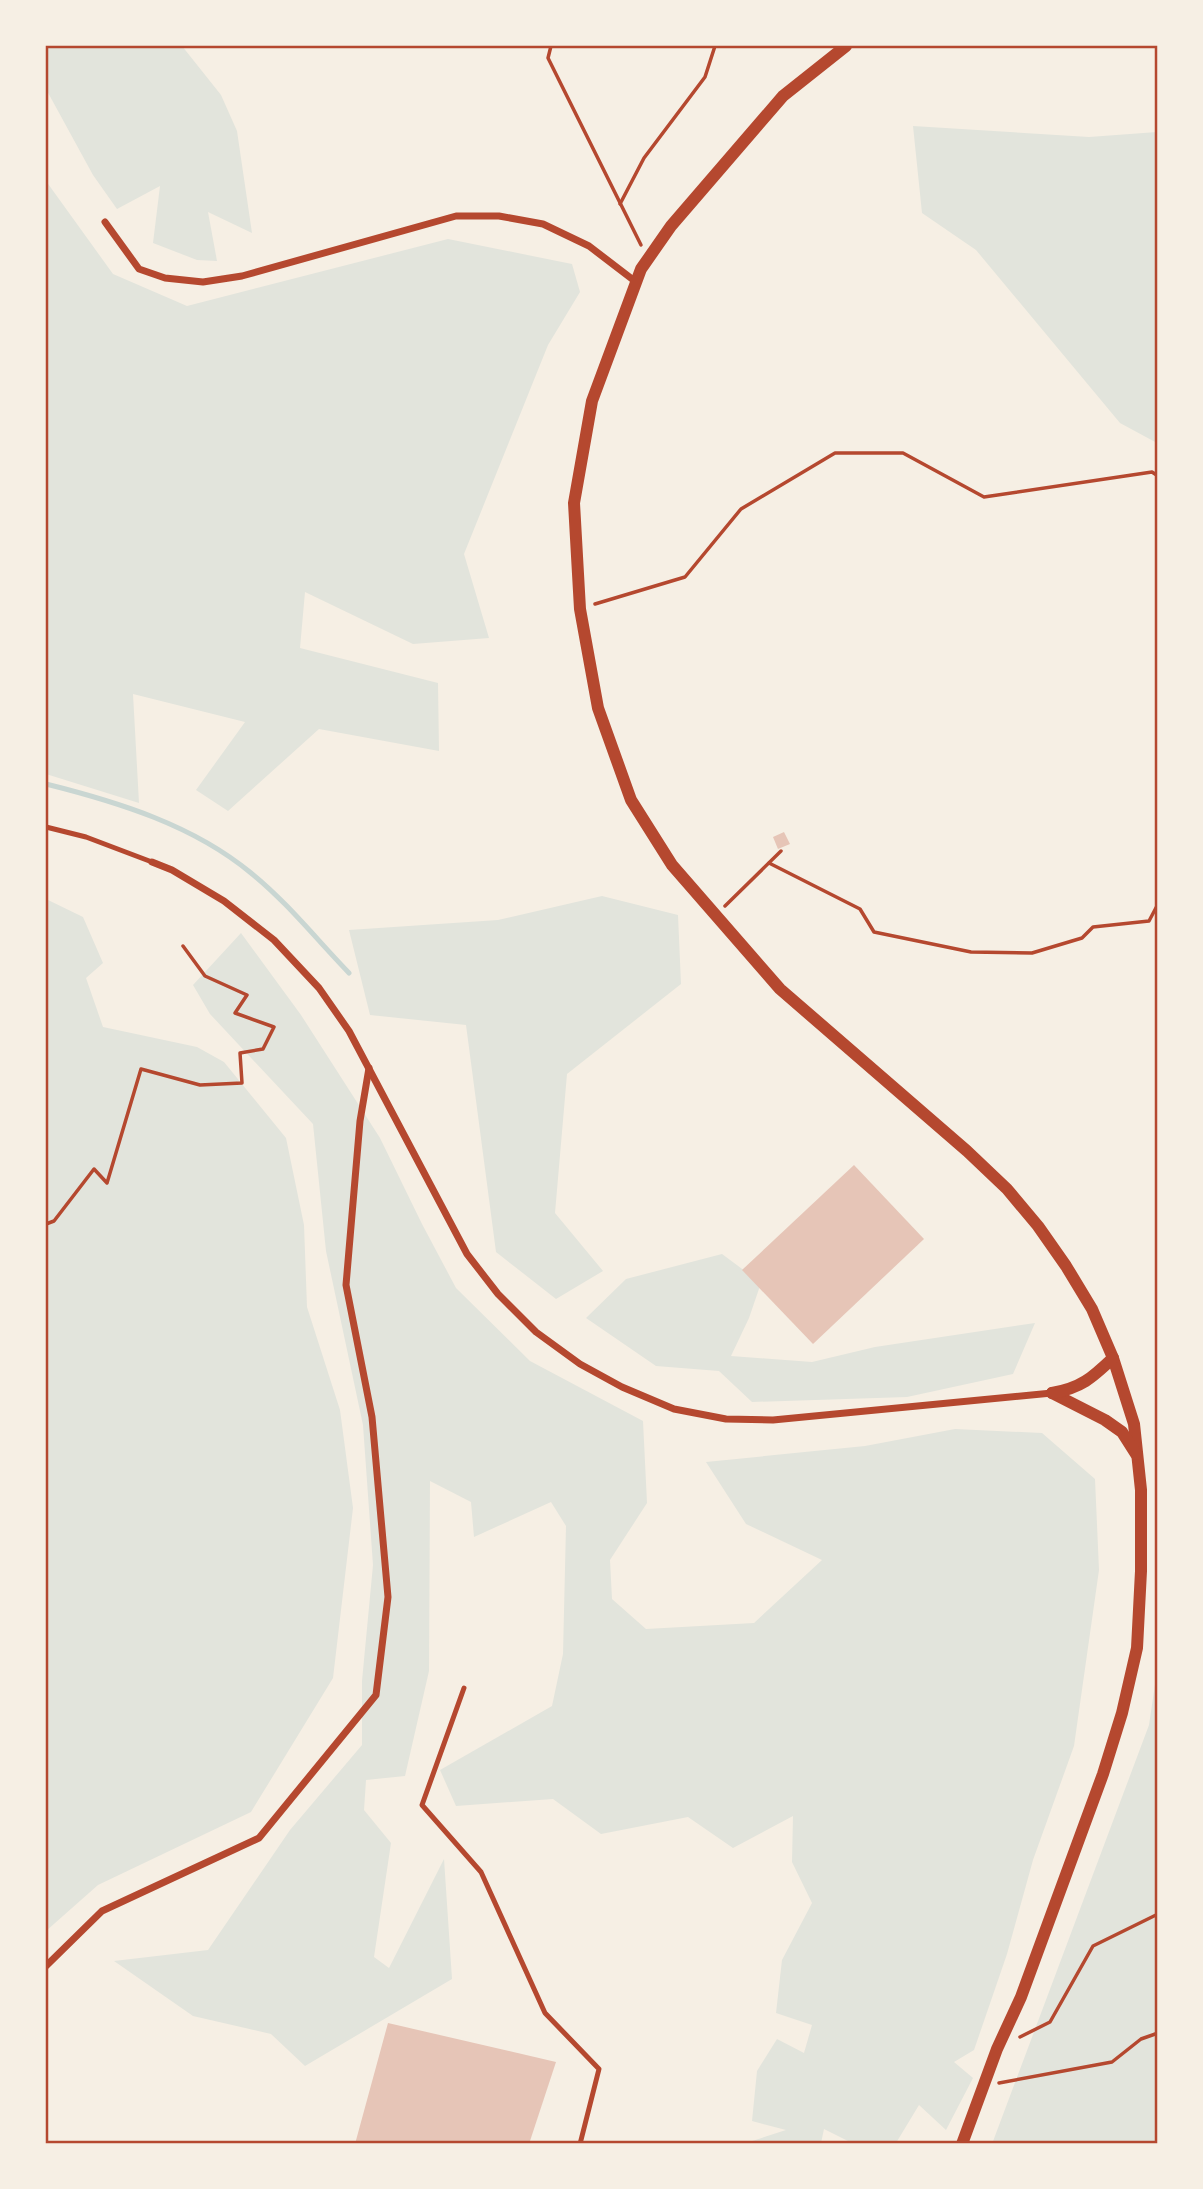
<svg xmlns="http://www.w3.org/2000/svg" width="1203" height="2189" font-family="Poppins,sans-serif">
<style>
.green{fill:#e2e4dc}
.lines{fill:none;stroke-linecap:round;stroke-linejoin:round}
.stream{stroke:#c9d6d2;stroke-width:5}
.building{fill:#e6c5b7}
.path{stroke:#b5482f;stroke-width:3.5}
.service{stroke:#b5482f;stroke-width:5}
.minor{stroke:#b5482f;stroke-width:7}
.tertiary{stroke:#b5482f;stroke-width:12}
.neatline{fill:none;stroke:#b5482f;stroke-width:2.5}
</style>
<rect width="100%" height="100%" fill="#f6efe4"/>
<g class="green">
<polygon points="46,46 182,46 221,95 237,131 252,233 208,212 217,261 197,260 153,243 160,186 117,209 93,175 46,89"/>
<polygon points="913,126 1089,137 1157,132 1157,443 1120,423 976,250 922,213"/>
<polygon points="46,181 113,274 187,306 448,239 572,264 580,292 548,345 464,554 489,638 413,644 305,592 300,648 438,683 439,751 319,729 228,811 196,790 245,722 133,694 139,803 46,774"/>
<polygon points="602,896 678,915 681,984 567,1074 555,1213 603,1271 556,1299 496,1252 466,1025 370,1015 349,930 498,920"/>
<polygon points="46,899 83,917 103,963 86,978 103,1027 197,1047 224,1062 286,1138 304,1225 307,1307 340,1410 353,1508 333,1678 251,1812 98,1885 46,1931"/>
<polygon points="241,933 301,1015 380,1138 422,1224 456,1288 530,1361 643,1421 647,1503 610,1560 612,1599 646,1629 754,1623 822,1560 746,1524 706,1462 865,1446 955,1429 1042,1433 1095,1479 1099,1570 1074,1746 1033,1860 1007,1954 974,2050 954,2062 973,2078 946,2130 919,2105 896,2143 852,2143 824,2129 821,2143 746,2143 786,2130 752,2121 757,2071 777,2039 804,2053 812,2025 776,2013 782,1960 812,1903 792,1862 793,1816 733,1848 688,1817 601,1834 553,1799 456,1806 440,1770 552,1706 563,1654 566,1526 551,1502 474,1537 471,1502 430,1481 429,1671 405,1776 366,1780 364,1810 391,1843 374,1957 389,1968 444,1859 452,1979 305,2066 271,2034 193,2016 114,1961 208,1950 290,1830 362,1745 362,1681 373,1565 363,1425 326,1251 313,1124 210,1014 193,985"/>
<polygon points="722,1254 761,1283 749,1318 731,1356 812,1362 875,1347 1035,1323 1013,1374 907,1397 752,1402 719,1371 656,1366 586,1318 626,1279"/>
<polygon points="1157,1671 1157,2143 992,2144 1149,1725"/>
</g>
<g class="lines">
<path class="stream" d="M46 784C118 802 193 825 251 873 287 902 317 940 349 973"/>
</g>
<g class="building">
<polygon points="784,832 790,844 778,849 773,837"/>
<polygon points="854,1165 924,1239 813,1344 742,1270"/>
<polygon points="388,2023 556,2062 529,2144 355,2144"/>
</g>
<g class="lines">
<g class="path">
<polyline points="551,46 548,58 641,245"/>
<polyline points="620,204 644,158 705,77 715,46"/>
<polyline points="595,604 685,577 741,509 835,453 903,453 984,497 1152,472 1158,476"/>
<polyline points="769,863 860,909 874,932 971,952 1032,953 1082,938 1093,927 1149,921 1158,904"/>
<polyline points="725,906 781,851"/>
<polyline points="46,1224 54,1221 94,1169 107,1183 141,1069 200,1085 242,1083 240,1053 263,1049 274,1027 235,1013 247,995 205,976 183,946"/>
<polyline points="1020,2037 1050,2022 1093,1946 1158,1914"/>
<polyline points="999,2083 1112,2062 1141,2039 1158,2033"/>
</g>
<g class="service">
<polyline points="46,827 86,837 152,862"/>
<polyline points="464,1688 422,1805 481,1872 545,2013 599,2069 580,2144"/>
</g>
<g class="minor">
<polyline points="105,222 139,269 165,278 203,282 242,276 456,216 499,216 543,224 589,246 636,282"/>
<polyline points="152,862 172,870 224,901 274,940 319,988 349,1031 467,1254 498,1294 536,1332 580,1364 622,1387 674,1409 726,1419 773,1420 1052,1393"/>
<polyline points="46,1966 102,1911 259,1838 376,1695 388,1597 372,1417 346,1285 360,1121 369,1068"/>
</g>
<g class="tertiary">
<polyline points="846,46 783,96 671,226 641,269 592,401 574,503 580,609 598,708 631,800 672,865 780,989 967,1151 1007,1189 1038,1226 1066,1266 1092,1309 1113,1358 1134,1424 1141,1490 1141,1571 1137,1648 1122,1713 1103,1774 1021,1997 997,2049 962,2144"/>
<polyline points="1052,1393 1105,1420 1122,1432 1136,1454"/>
<path d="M1052 1393C1081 1388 1092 1378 1113 1358"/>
</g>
</g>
<rect width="1203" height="2189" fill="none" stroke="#f6efe4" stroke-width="94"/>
<rect x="47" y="47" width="1109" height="2095" class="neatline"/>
</svg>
